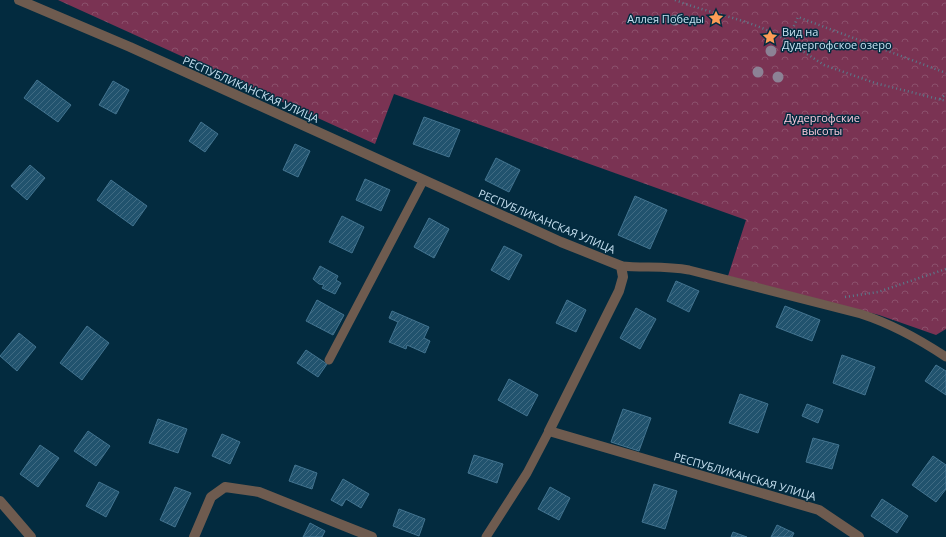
<svg xmlns="http://www.w3.org/2000/svg" width="946" height="537" font-family="'Open Sans',sans-serif">
<style>
.park{fill:url(#park-crowns)}
.building{fill:url(#building-hatch);stroke:#437490}
.lines{fill:none;stroke-linecap:round;stroke-linejoin:round}
.path{stroke:#597b8d;stroke-width:2.5;stroke-dasharray:1 3;stroke-linecap:butt}
.lane{stroke:#6e5b4f;stroke-width:9}
.street{stroke:#6e5b4f;stroke-width:10}
.tree{fill:#8c8295}
.labels{text-anchor:middle;dominant-baseline:central;stroke-width:3;stroke-linejoin:round;paint-order:stroke}
.poi-label{font-size:11px;fill:#c7e1f1;stroke:#032b3f;text-anchor:end}
.street-label{font-size:11px;fill:#c7e1f1;stroke:#032b3f}
.park-label{font-size:11px;fill:#fdcadc;stroke:#032b3f}
</style>
<defs>
<pattern id="park-crowns" width="20" height="18" patternUnits="userSpaceOnUse"><rect width="20" height="18" fill="#7a3353"/><path d="M2 6a3 3 0 1 1 6 0M12 15a3 3 0 1 1 6 0" fill="none" stroke="#8b506c"/></pattern>
<pattern id="building-hatch" width="6" height="6" patternUnits="userSpaceOnUse"><rect width="6" height="6" fill="#21536e"/><path d="M-1 1l2-2M0 6l6-6M5 7l2-2" fill="none" stroke="#406b83"/></pattern>
</defs>
<rect width="100%" height="100%" fill="#032b3f"/>
<polygon class="park" points="58,0 946,0 946,329 936,335 879,315 728,276 746,220 394,94 375,144"/>
<g class="building">
<polygon points="37,80 71,105 58,122 24,98"/>
<polygon points="113,81 129,90 116,114 99,105"/>
<polygon points="424,117 460,130 449,157 413,144"/>
<polygon points="201,122 218,134 205,152 189,141"/>
<polygon points="295,144 310,151 298,177 283,170"/>
<polygon points="496,158 520,170 509,192 485,180"/>
<polygon points="30,165 45,178 27,200 11,186"/>
<polygon points="365,179 390,190 381,211 356,200"/>
<polygon points="111,180 147,206 133,226 97,200"/>
<polygon points="635,196 667,210 650,249 618,235"/>
<polygon points="342,216 364,227 352,253 329,242"/>
<polygon points="429,218 449,229 434,258 414,247"/>
<polygon points="504,246 522,255 509,280 491,270"/>
<polygon points="320,266 338,276 336,280 341,283 335,294 322,288 324,285 319,284 313,279"/>
<polygon points="676,281 699,291 689,312 667,301"/>
<polygon points="317,300 344,315 333,335 306,321"/>
<polygon points="567,300 586,310 576,332 556,323"/>
<polygon points="785,306 820,320 812,341 776,327"/>
<polygon points="636,308 656,319 640,349 620,338"/>
<polygon points="392,311 429,327 424,338 430,341 425,353 407,345 406,349 389,342 398,322 389,318"/>
<polygon points="87,326 109,343 82,380 60,363"/>
<polygon points="19,333 36,347 17,371 0,356"/>
<polygon points="306,350 327,364 318,377 297,363"/>
<polygon points="842,355 875,367 865,395 833,383"/>
<polygon points="936,365 946,371 946,395 925,381"/>
<polygon points="509,379 538,395 527,416 498,400"/>
<polygon points="740,394 768,404 758,433 729,423"/>
<polygon points="807,404 823,410 818,423 802,416"/>
<polygon points="623,409 651,418 639,451 611,442"/>
<polygon points="158,419 187,429 178,453 149,443"/>
<polygon points="88,431 110,446 96,466 74,451"/>
<polygon points="222,434 240,442 230,464 212,456"/>
<polygon points="813,438 839,445 832,469 806,462"/>
<polygon points="40,445 59,458 38,487 20,474"/>
<polygon points="474,455 503,464 497,483 468,473"/>
<polygon points="933,456 946,465 946,489 936,502 912,485"/>
<polygon points="295,465 317,473 312,489 289,481"/>
<polygon points="343,479 369,494 361,508 346,499 342,506 331,500"/>
<polygon points="99,482 119,492 106,517 86,506"/>
<polygon points="654,484 677,491 665,529 642,522"/>
<polygon points="175,487 191,493 175,527 160,520"/>
<polygon points="550,487 570,498 559,520 538,509"/>
<polygon points="882,499 908,516 897,533 871,516"/>
<polygon points="399,509 425,519 419,536 393,526"/>
<polygon points="310,523 325,531 322,537 303,537"/>
<polygon points="777,525 794,533 792,537 771,537"/>
<polygon points="733,532 747,537 731,537"/>
</g>
<g class="lines">
<g class="path">
<path d="M675 0C713 15 753 19 787 41L798 17 946 73"/>
<polyline points="787,41 824,65 875,83 946,101"/>
<polyline points="940,99 946,94"/>
<polyline points="845,297 878,292 946,269"/>
</g>
<g class="lane">
<path d="M621 266C644 268 666 266 689 270L861 314C892 324 919 339 946 357"/>
<polyline points="329,360 423,181"/>
<polyline points="486,537 527,473 549,431"/>
</g>
<g class="street">
<polyline points="19,0 130,47 561,242 621,266 623,277 619,291 549,431 819,510 859,537"/>
<polyline points="0,501 31,537"/>
<polyline points="194,537 211,497 225,487 259,492 372,537"/>
</g>
</g>
<g class="tree">
<circle cx="675" cy="20" r="5.5"/>
<circle cx="771" cy="51" r="5.5"/>
<circle cx="758" cy="72" r="5.5"/>
<circle cx="778" cy="77" r="5.5"/>
</g>
<defs>
<g id="sight-bare" transform="scale(1.2)"><path d="M0-6L1.8-2.2L6-1.7L2.9 1.2L3.7 5.4L0 3.3L-3.7 5.4L-2.9 1.2L-6-1.7L-1.8-2.2Z" fill="#fd9c56" stroke="#032b3f" stroke-width="2.5" paint-order="stroke"/></g>
</defs>
<g fill-rule="evenodd">
<use href="#sight-bare" x="716" y="18"/>
<use href="#sight-bare" x="770" y="37"/>
</g>
<g class="labels">
<g class="poi-label">
<text x="704" y="18">Аллея Победы</text>
<text x="782" y="31" text-anchor="start">Вид на<tspan x="782" dy="13">Дудергофское озеро</tspan></text>
</g>
<g class="street-label">
<text transform="translate(251 89) rotate(24)">РЕСПУБЛИКАНСКАЯ УЛИЦА</text>
<text transform="translate(547 221) rotate(23)">РЕСПУБЛИКАНСКАЯ УЛИЦА</text>
<text transform="translate(745 476) rotate(16)">РЕСПУБЛИКАНСКАЯ УЛИЦА</text>
</g>
<g class="park-label">
<text x="822" y="117">Дудергофские<tspan x="822" dy="13">высоты</tspan></text>
</g>
</g>
</svg>
